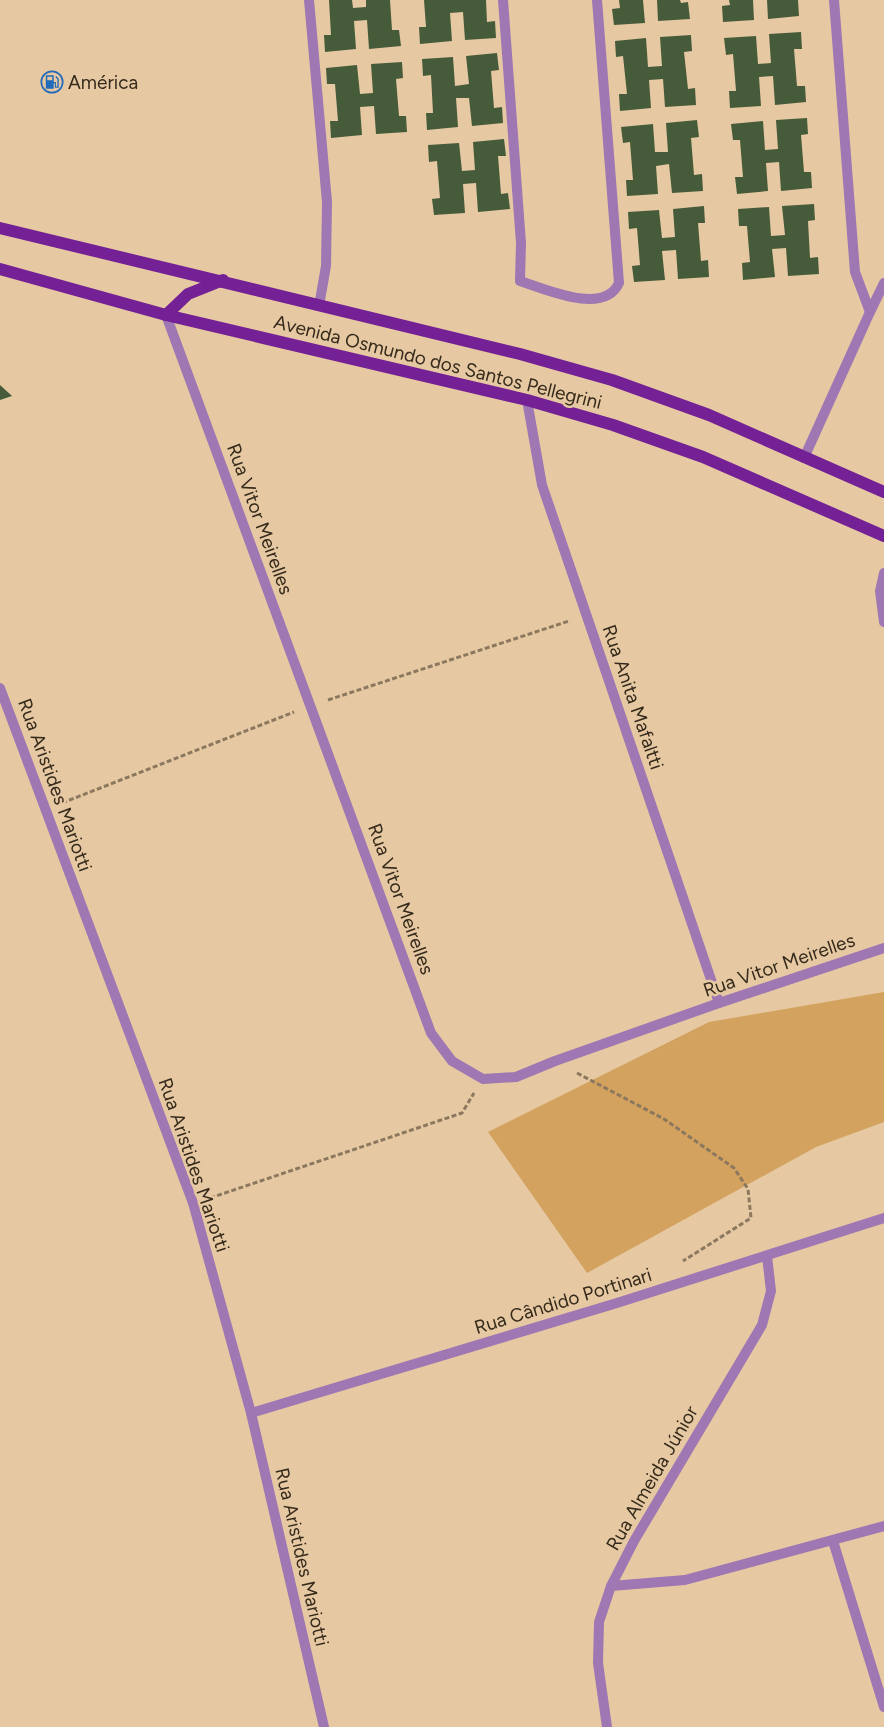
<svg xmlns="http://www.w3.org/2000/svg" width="884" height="1727" font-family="Figtree,sans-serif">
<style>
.green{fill:#d3a25e}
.building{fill:#465b39}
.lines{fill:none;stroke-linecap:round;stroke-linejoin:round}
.path{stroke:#8c785e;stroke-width:3;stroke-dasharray:5 2.5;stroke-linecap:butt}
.service{stroke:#9f77b2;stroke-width:10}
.minor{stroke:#9f77b2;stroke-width:10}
.tertiary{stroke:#9f77b2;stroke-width:10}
.primary{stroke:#742195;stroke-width:12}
.labels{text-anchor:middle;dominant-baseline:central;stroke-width:5;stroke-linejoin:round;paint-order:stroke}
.poi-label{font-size:19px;fill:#352a1b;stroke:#e6c9a3;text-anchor:start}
.street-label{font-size:19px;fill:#352a1b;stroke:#e6c9a3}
</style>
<rect width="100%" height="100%" fill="#e6c9a3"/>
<polygon class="green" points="884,992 884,1122 816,1147 587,1273 488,1132 709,1022"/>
<g class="building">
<polygon points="329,0 352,0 353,8 366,7 366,0 390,0 392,30 399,30 401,46 369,49 367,20 354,21 356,49 325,52 324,35 331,35"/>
<polygon points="424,0 486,0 487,22 495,21 496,38 465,40 463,12 450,13 452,41 420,44 419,27 426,27"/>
<polygon points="619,0 643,0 645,23 614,25 612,9 620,8"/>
<polygon points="657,0 680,0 681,3 688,2 690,19 658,21"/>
<polygon points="729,0 753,0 754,20 723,22 722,6 730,5"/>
<polygon points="767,0 798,0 799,16 768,19"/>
<polygon points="801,32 802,49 794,49 797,86 805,86 806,102 775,105 773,76 759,77 761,106 730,108 729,91 736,91 733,54 726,55 724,38 756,36 758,64 771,63 769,34"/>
<polygon points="691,35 692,51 684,52 688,89 695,88 696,105 665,107 663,79 649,80 651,108 620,111 619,94 627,94 623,56 616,57 615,41 646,38 648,67 662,66 660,37"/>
<polygon points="497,53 499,70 491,71 494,108 502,107 503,123 472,126 469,98 456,98 458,127 427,130 426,113 433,113 431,75 423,76 422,59 453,57 455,86 469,84 466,56"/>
<polygon points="402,62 403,78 396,79 399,116 406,116 407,132 376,134 374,106 360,107 362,135 331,138 330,121 338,121 335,84 327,84 326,68 357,65 360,94 373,93 371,64"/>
<polygon points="807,118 808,134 801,135 804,172 811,172 812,188 781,191 779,162 766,163 768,191 737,194 735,177 743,177 740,140 733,140 731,124 763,121 765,150 778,149 776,120"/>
<polygon points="697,120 699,137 691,138 694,175 702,174 703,191 672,193 669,164 656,166 658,194 627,196 626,180 633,180 630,142 623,143 621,127 653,124 655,152 668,152 666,123"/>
<polygon points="504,139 506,156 498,156 501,194 508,193 510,209 478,212 476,183 463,184 465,213 434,215 432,199 440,198 437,161 429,162 428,145 459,143 462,171 475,170 473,142"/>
<polygon points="814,204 815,220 808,221 810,258 818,257 819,274 788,276 786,248 772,249 775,277 743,280 742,263 750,262 747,226 739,226 738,209 769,207 771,236 785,235 782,206"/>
<polygon points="704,206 705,223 698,223 701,261 708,260 709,277 678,279 676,250 662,251 665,280 634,282 632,266 640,265 637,228 629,229 628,212 659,210 662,238 675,237 673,209"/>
<polygon points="0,385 12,396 0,400"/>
</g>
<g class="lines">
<g class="path">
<polyline points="328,700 569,621"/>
<polyline points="62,803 294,712"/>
<polyline points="577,1073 664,1119 734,1168 748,1189 751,1218 683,1261"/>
<polyline points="210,1198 462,1113 474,1093"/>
</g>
<polyline class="service" points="319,306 326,266 327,202"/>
<g class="minor">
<polyline points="309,0 327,202"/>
<path d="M503 0 521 243 520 281C545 289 604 316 619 283L597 0"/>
<polyline points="834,0 855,272 870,312 884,283"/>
<polyline points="166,315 431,1033 452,1061 483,1079 516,1077 555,1061 719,1003 884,948"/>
<polyline points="527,400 542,485 719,1003"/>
<polyline points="804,458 870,312"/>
<polyline points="884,573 880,591 884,622"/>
<polyline points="251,1413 617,1303 884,1218"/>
<polyline points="833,1541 884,1707"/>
<polyline points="611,1586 685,1580 884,1526"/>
<polyline points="607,1727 598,1663 599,1622 611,1586 634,1541 762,1325 771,1291 767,1256"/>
</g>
<polyline class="tertiary" points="0,688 193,1203 251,1413 324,1727"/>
<g class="primary">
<polyline points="0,228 520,354 612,380 709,415 884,492"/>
<polyline points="0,269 166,315 527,400 613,425 703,457 884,536"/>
<polyline points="166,315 188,294 223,280"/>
</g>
</g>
<defs>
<g id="fuel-ring" transform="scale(1.125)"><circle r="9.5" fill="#e6c9a3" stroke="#2169b9" stroke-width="1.5"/><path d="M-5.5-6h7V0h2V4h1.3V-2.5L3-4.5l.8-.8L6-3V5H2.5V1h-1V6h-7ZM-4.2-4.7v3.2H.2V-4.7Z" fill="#2169b9"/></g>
</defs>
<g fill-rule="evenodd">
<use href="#fuel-ring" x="52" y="82"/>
</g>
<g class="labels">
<g class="poi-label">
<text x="68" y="82">América</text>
</g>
<g class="street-label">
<text transform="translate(438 362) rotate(14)">Avenida Osmundo dos Santos Pellegrini</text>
<text transform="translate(260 519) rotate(70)">Rua Vitor Meirelles</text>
<text transform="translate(633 697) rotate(71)">Rua Anita Mafaltti</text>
<text transform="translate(55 785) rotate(70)">Rua Aristides Mariotti</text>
<text transform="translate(401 899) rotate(70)">Rua Vitor Meirelles</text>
<text transform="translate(779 965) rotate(-19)">Rua Vitor Meirelles</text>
<text transform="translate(194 1165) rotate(71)">Rua Aristides Mariotti</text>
<text transform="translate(563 1301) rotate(-17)">Rua Cândido Portinari</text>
<text transform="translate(652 1478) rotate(-60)">Rua Almeida Júnior</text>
<text transform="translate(302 1557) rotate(77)">Rua Aristides Mariotti</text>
</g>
</g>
</svg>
